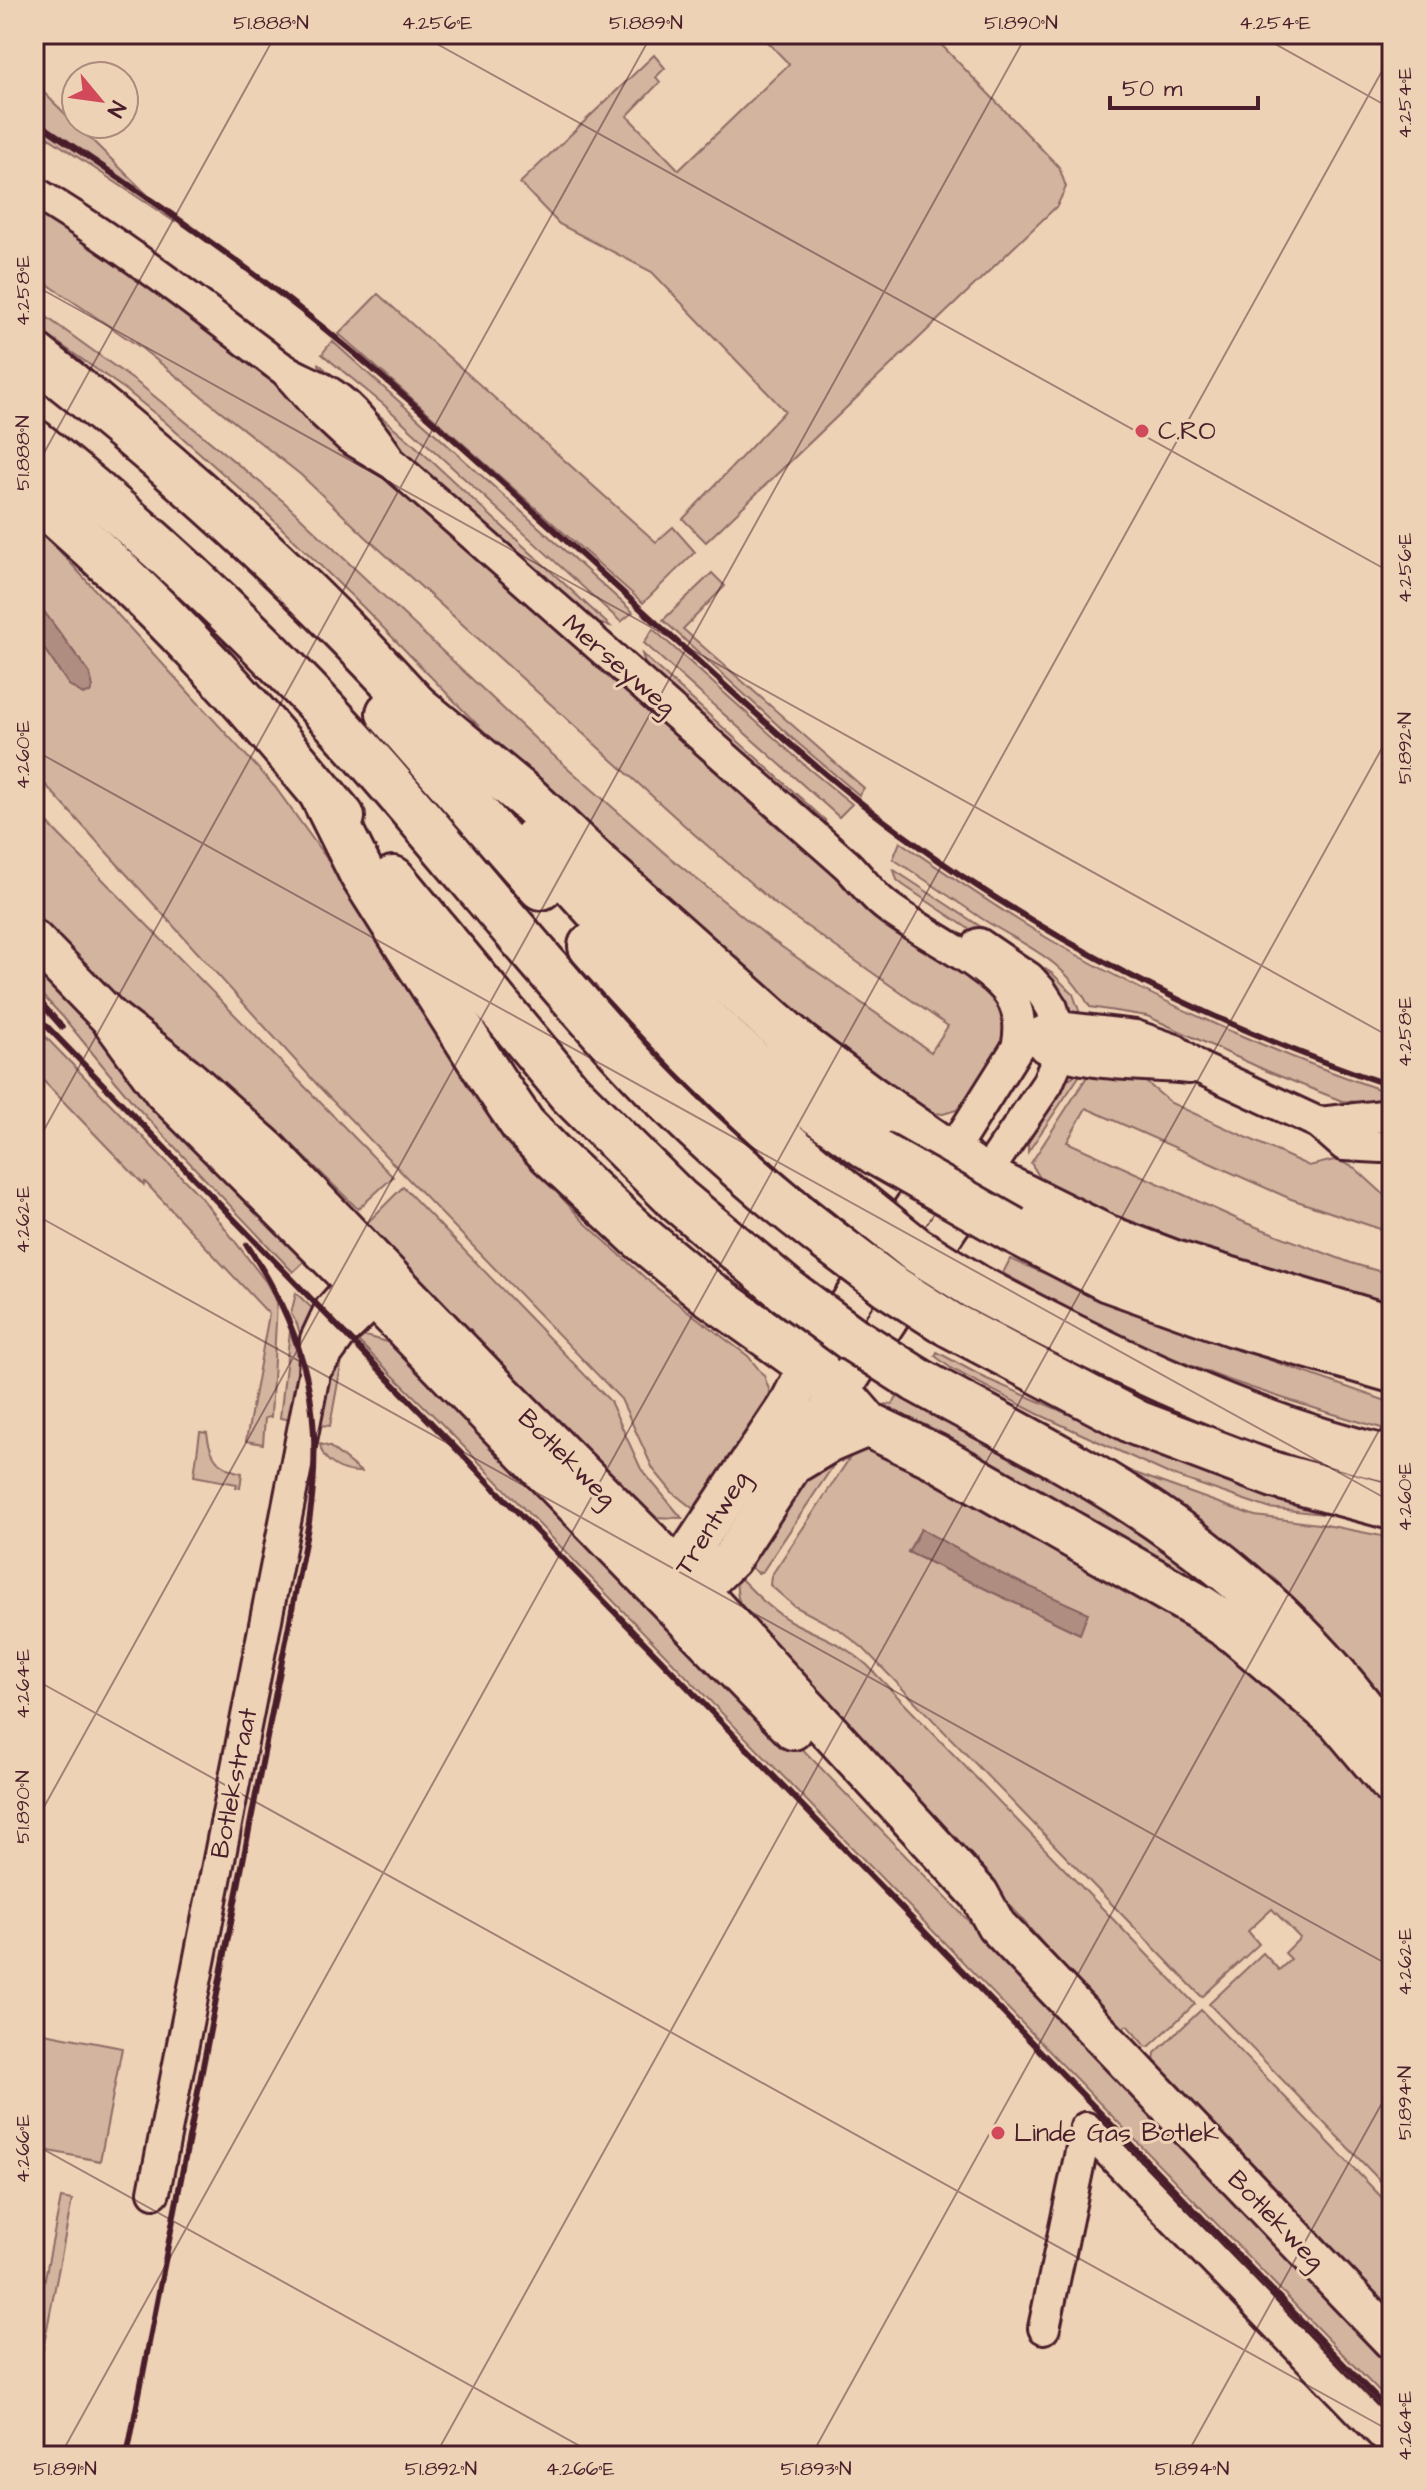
<svg xmlns="http://www.w3.org/2000/svg" width="1426" height="2490" font-family="'Architects Daughter',sans-serif">
<style>
.green{fill:#d3b49f;stroke:#8e6a65;stroke-width:2;fill-rule:evenodd}
.water{fill:#b08d81;stroke:#87615f;stroke-width:2}
.lines{fill:none;stroke-linecap:round;stroke-linejoin:round}
.minor-casing{stroke:#4a1f2b;stroke-width:36}
.major-casing{stroke:#4a1f2b;stroke-width:44}
.highway-casing{stroke:#4a1f2b;stroke-width:50}
.minor{stroke:#eed2b5;stroke-width:30}
.major{stroke:#eed2b5;stroke-width:38}
.highway{stroke:#eed2b5;stroke-width:44}
.rail{stroke:#4a1f2b;stroke-width:6}
.highway-bridge-casing{stroke:#4a1f2b;stroke-width:50;stroke-linecap:butt}
.highway-bridge{stroke:#eed2b5;stroke-width:44}
.ticks{fill:none;stroke:#4a1f2b;stroke-width:2;stroke-opacity:0.45}
.poi-dot{fill:#d1495b;stroke:#eed2b5;stroke-width:3}
.labels{text-anchor:middle;dominant-baseline:central;stroke-width:6;stroke-linejoin:round;paint-order:stroke}
.poi-label{font-size:26px;fill:#4a1f2b;stroke:#eed2b5;text-anchor:start}
.street-label{font-size:26px;fill:#4a1f2b;stroke:#eed2b5}
.neatline{fill:none;stroke:#4a1f2b;stroke-width:3}
.ticks-label{font-size:20px;text-anchor:middle;fill:#4a1f2b}
</style>
<rect width="100%" height="100%" fill="#eed2b5"/>
<filter id="ink" filterUnits="userSpaceOnUse"><feTurbulence type="fractalNoise" baseFrequency=".0125" numOctaves="2"/><feDisplacementMap in="SourceGraphic" scale="16" xChannelSelector="R" yChannelSelector="G"/><feConvolveMatrix kernelMatrix="1 2 1 2 8 2 1 2 1" color-interpolation-filters="sRGB"/></filter>
<g filter="url(#ink)">
<g class="green">
<polygon points="760,34 931,34 1059,167 1066,187 1057,206 706,542 683,519 785,411 652,272 559,224 520,183 654,55 665,68 656,77 660,82 627,116 679,170 789,64"/>
<polygon points="34,83 175,222 34,128"/>
<path d="M34 206C117 263 201 320 279 384 452 526 613 683 782 831L844 882 995 991 1009 1034 963 1108 943 1114 924 1112 826 1042 499 747 363 607 259 506 164 421 126 390 34 326V308L143 387 283 501 544 747 668 856 772 940 931 1052 948 1026 775 904 694 834 366 537 301 475 140 347 34 275Z"/>
<polygon points="378,294 656,542 673,527 695,552 643,603 339,334"/>
<polygon points="332,341 633,612 621,622 383,404 322,354"/>
<polygon points="319,364 411,442 610,626 592,622 465,513 320,372"/>
<polygon points="34,523 275,787 359,903 522,1154 583,1221 653,1285 748,1356 764,1376 770,1392 766,1415 696,1511 672,1492 653,1469 621,1399 323,1091 34,772 34,634 69,685 90,674 34,598"/>
<polygon points="712,573 725,586 683,629 864,788 859,795 793,739 663,620"/>
<polygon points="653,629 809,769 852,804 839,817 644,643"/>
<polygon points="642,654 826,821 814,818 651,674 646,667"/>
<polygon points="34,809 393,1177 358,1209 274,1127 270,1131 98,988 34,921"/>
<path d="M900 842C955 879 1010 917 1068 950 1169 1007 1274 1053 1384 1091L1378 1103 1342 1101 1267 1071 1147 1016 1090 1007C1063 958 1026 947 981 918 952 898 923 878 893 859Z"/>
<polygon points="894,870 1053,974 1073,994 1082,1019 975,933 903,885 897,880"/>
<polygon points="34,956 310,1256 293,1272 135,1105 63,1017 34,986"/>
<polygon points="34,1025 201,1197 266,1282 277,1302 271,1417 265,1418 263,1444 246,1441 269,1314 145,1182 144,1185 34,1071"/>
<path d="M1092 1069 1134 1072 1171 1103 1309 1166 1334 1160 1344 1163 1355 1168 1392 1202V1233L1291 1199 1086 1108 1067 1142 1246 1223 1351 1263 1392 1275V1310C1277 1275 1165 1239 1054 1192L1042 1181 1031 1163Z"/>
<path d="M1080 1072V1075L1028 1152C1027 1120 1052 1087 1080 1072Z"/>
<polygon points="403,1187 610,1401 641,1469 682,1518 648,1517 359,1231"/>
<path d="M1010 1259 1170 1325 1392 1403V1431C1335 1415 1279 1398 1223 1378 1147 1350 1074 1313 1003 1273Z"/>
<polygon points="296,1293 316,1312 306,1353 297,1324 291,1314"/>
<polygon points="290,1331 302,1369 293,1420 280,1418"/>
<polygon points="365,1336 390,1343 447,1401 515,1451 1392,2360 1392,2405 437,1419 358,1341"/>
<polygon points="345,1344 330,1426 319,1425 332,1357"/>
<polygon points="937,1352 987,1379 1170,1458 1332,1512 1332,1515 1268,1508 1169,1474 1038,1414 952,1369 935,1356"/>
<polygon points="899,1392 1124,1520 1167,1548 1242,1607 879,1414 884,1405 893,1404"/>
<path d="M200 1432 207 1433C210 1457 219 1468 242 1473L240 1488 236 1487 237 1484 194 1476Z"/>
<path d="M320 1444 330 1447 361 1472C344 1473 322 1463 320 1444Z"/>
<path d="M857 1447 877 1449 1203 1630 1296 1702 1377 1790 1392 1812V2193L1209 2004 1263 1953 1279 1970 1291 1959 1285 1953 1300 1938 1272 1909 1248 1931 1259 1944 1202 1997 863 1648 840 1630 794 1606 770 1585 771 1576ZM921 1529 1002 1574 1080 1634 908 1552Z"/>
<polygon points="845,1448 763,1571 758,1573 749,1566 806,1476"/>
<polygon points="1079,1449 1124,1469 1255,1516 1326,1525 1392,1538 1392,1734 1364,1696"/>
<path d="M735 1573C753 1591 770 1610 792 1622 821 1637 841 1642 867 1665L1195 2004 1149 2047 1145 2046 1127 2025 1118 2032 993 1885 745 1614 738 1598Z"/>
<polygon points="1201,2010 1392,2208 1392,2323 1153,2073 1155,2053"/>
<polygon points="34,2031 122,2048 100,2161 34,2148"/>
<polygon points="61,2198 72,2200 39,2370 34,2369 36,2307 34,2306 34,2286 43,2288"/>
</g>
<g class="water">
<polygon points="34,598 90,674 93,687 90,693 83,694 69,685 34,634"/>
<polygon points="921,1529 1002,1574 1088,1613 1080,1634 908,1552"/>
</g>
<g class="lines">
<g class="minor-casing">
<g id="minor">
<path d="M34 192C120 243 199 305 279 366 296 378 316 383 333 395 356 411 370 432 386 454"/>
<path d="M285 370 320 410 350 438 393 464 847 865C860 878 871 894 885 905 917 931 990 964 1010 995 1020 1011 1021 1031 1017 1048L951 1153"/>
<polyline points="979,944 1029,978 1041,991 1052,1008 1061,1039 1060,1054 1047,1084 984,1177"/>
<polyline points="1042,1032 1066,1028 1135,1036 1175,1050 1200,1068 1319,1123 1344,1145 1382,1147 1392,1144"/>
<path d="M1044 1047C1088 1067 1141 1063 1189 1068"/>
<polyline points="1319,1123 1392,1115"/>
<polyline points="319,1365 343,1332 376,1300 383,1280"/>
<polyline points="1086,2128 1392,2444"/>
<polyline points="154,2192 314,1374 316,1339 330,1309 354,1282 373,1274"/>
<polyline points="1044,2328 1086,2128"/>
</g>
</g>
<g class="major-casing">
<g id="major">
<polyline points="34,940 110,1018 164,1092 354,1282 376,1300 793,1730"/>
<polyline points="110,1018 184,1075 268,1150 504,1395 699,1590 979,1894 996,1925 1392,2340"/>
<polyline points="670,1594 682,1564 790,1402 809,1365 841,1317 946,1160"/>
<polyline points="674,1598 699,1590 731,1559 950,1224 983,1180"/>
</g>
</g>
<g class="highway-casing">
<g id="highway">
<path d="M34 355C177 468 312 589 433 726"/>
<path d="M34 442C159 542 275 651 380 772 458 862 533 954 613 1043 678 1115 750 1180 827 1239"/>
<path d="M34 495C90 545 146 596 197 651 248 704 295 761 342 817"/>
<polyline points="414,705 528,799 605,872 798,1044 870,1098 984,1177 1105,1237 1174,1263 1392,1328"/>
<polyline points="389,713 541,887"/>
<polyline points="322,794 362,874 492,1079 523,1125 552,1155 638,1235 707,1292 809,1365 841,1394 867,1424 934,1456 1199,1607 1234,1630 1340,1720 1392,1782"/>
<path d="M534 840C608 924 685 1008 772 1078 806 1105 842 1129 877 1153"/>
<polyline points="393,879 570,1093 678,1200 787,1291"/>
<path d="M591 946C671 1038 756 1124 853 1199"/>
<polyline points="1013,1230 1108,1279 1234,1324 1392,1370"/>
<path d="M974 1286C1108 1357 1243 1425 1392 1460"/>
<polyline points="949,1324 1137,1423 1274,1475 1392,1507"/>
<path d="M917 1380C989 1420 1066 1458 1135 1503 1224 1561 1308 1635 1371 1721"/>
<polyline points="797,1459 827,1441 867,1424"/>
</g>
</g>
<use href="#minor" class="minor"/>
<use href="#major" class="major"/>
<use href="#highway" class="highway"/>
<g class="rail">
<path d="M34 120C141 193 249 265 348 348 460 442 567 542 675 640 748 706 820 774 899 832 1049 942 1216 1027 1392 1086"/>
<polyline points="34,995 62,1027"/>
<polyline points="34,1013 1392,2414"/>
<path d="M127 2456 309 1522C325 1416 307 1334 247 1245"/>
</g>
<g class="highway-bridge-casing">
<g id="highway-bridge">
<polyline points="877,1153 1013,1230"/>
<polyline points="853,1199 915,1249 974,1286"/>
<polyline points="827,1239 888,1285 949,1324"/>
<polyline points="787,1291 851,1338 917,1380"/>
</g>
</g>
<use href="#highway-bridge" class="highway-bridge"/>
</g>
</g>
<path class="ticks" d="M419 34 1392 573M1257 34 1392 109M34 285 1392 1038M34 471 276 34M34 750 1392 1502M34 1148 652 34M34 1214 1392 1967M34 1679 1392 2432M34 1825 1027 34M34 2144 598 2456M60 2456 1392 53M435 2456 1392 730M811 2456 1392 1407M1186 2456 1392 2085"/>
<g class="poi-dot">
<circle cx="1142" cy="431" r="8"/>
<circle cx="998" cy="2133" r="8"/>
</g>
<g class="labels">
<g class="poi-label">
<text x="1158" y="431">C.RO</text>
<text x="1014" y="2133">Linde Gas Botlek</text>
</g>
<g class="street-label">
<text transform="translate(619 665) rotate(41)">Merseyweg</text>
<text transform="translate(567 1458) rotate(45)">Botlekweg</text>
<text transform="translate(712 1523) rotate(-58)">Trentweg</text>
<text transform="translate(234 1783) rotate(-79)">Botlekstraat</text>
<text transform="translate(1276 2220) rotate(46)">Botlekweg</text>
</g>
</g>
<rect width="1426" height="2490" fill="none" stroke="#eed2b5" stroke-width="88"/>
<g transform="translate(100 100) rotate(119)"><circle r="38" fill="#eed2b5" stroke="#ac8a7e" stroke-width="2"/>
<path d="M0-6L14 30L0 20L-14 30Z" fill="#d1495b"/>
<text y="-12" font-size="22" font-weight="bold" text-anchor="middle" fill="#4a1f2b">N</text>
</g>
<path d="M1110 96v12h148v-12" fill="none" stroke="#4a1f2b" stroke-width="4"/>
<text x="1122" y="96" font-size="24" fill="#4a1f2b" stroke="#eed2b5" stroke-width="6" paint-order="stroke">50 m</text>
<rect x="44" y="44" width="1338" height="2402" class="neatline"/>
<g class="ticks-label">
<text x="271" y="29">51.888°N</text>
<text x="437" y="29">4.256°E</text>
<text x="646" y="29">51.889°N</text>
<text x="1021" y="29">51.890°N</text>
<text x="1275" y="29">4.254°E</text>
<text transform="translate(1404 103) rotate(-90)" y="7">4.254°E</text>
<text transform="translate(22 291) rotate(-90)" y="7">4.258°E</text>
<text transform="translate(22 453) rotate(-90)" y="7">51.888°N</text>
<text transform="translate(1404 568) rotate(-90)" y="7">4.256°E</text>
<text transform="translate(1404 748) rotate(-90)" y="7">51.892°N</text>
<text transform="translate(22 755) rotate(-90)" y="7">4.260°E</text>
<text transform="translate(1404 1032) rotate(-90)" y="7">4.258°E</text>
<text transform="translate(22 1220) rotate(-90)" y="7">4.262°E</text>
<text transform="translate(1404 1497) rotate(-90)" y="7">4.260°E</text>
<text transform="translate(22 1684) rotate(-90)" y="7">4.264°E</text>
<text transform="translate(22 1807) rotate(-90)" y="7">51.890°N</text>
<text transform="translate(1404 1962) rotate(-90)" y="7">4.262°E</text>
<text transform="translate(1404 2103) rotate(-90)" y="7">51.894°N</text>
<text transform="translate(22 2149) rotate(-90)" y="7">4.266°E</text>
<text transform="translate(1404 2426) rotate(-90)" y="7">4.264°E</text>
<text x="65" y="2475">51.891°N</text>
<text x="441" y="2475">51.892°N</text>
<text x="580" y="2475">4.266°E</text>
<text x="816" y="2475">51.893°N</text>
<text x="1192" y="2475">51.894°N</text>
</g>
</svg>
